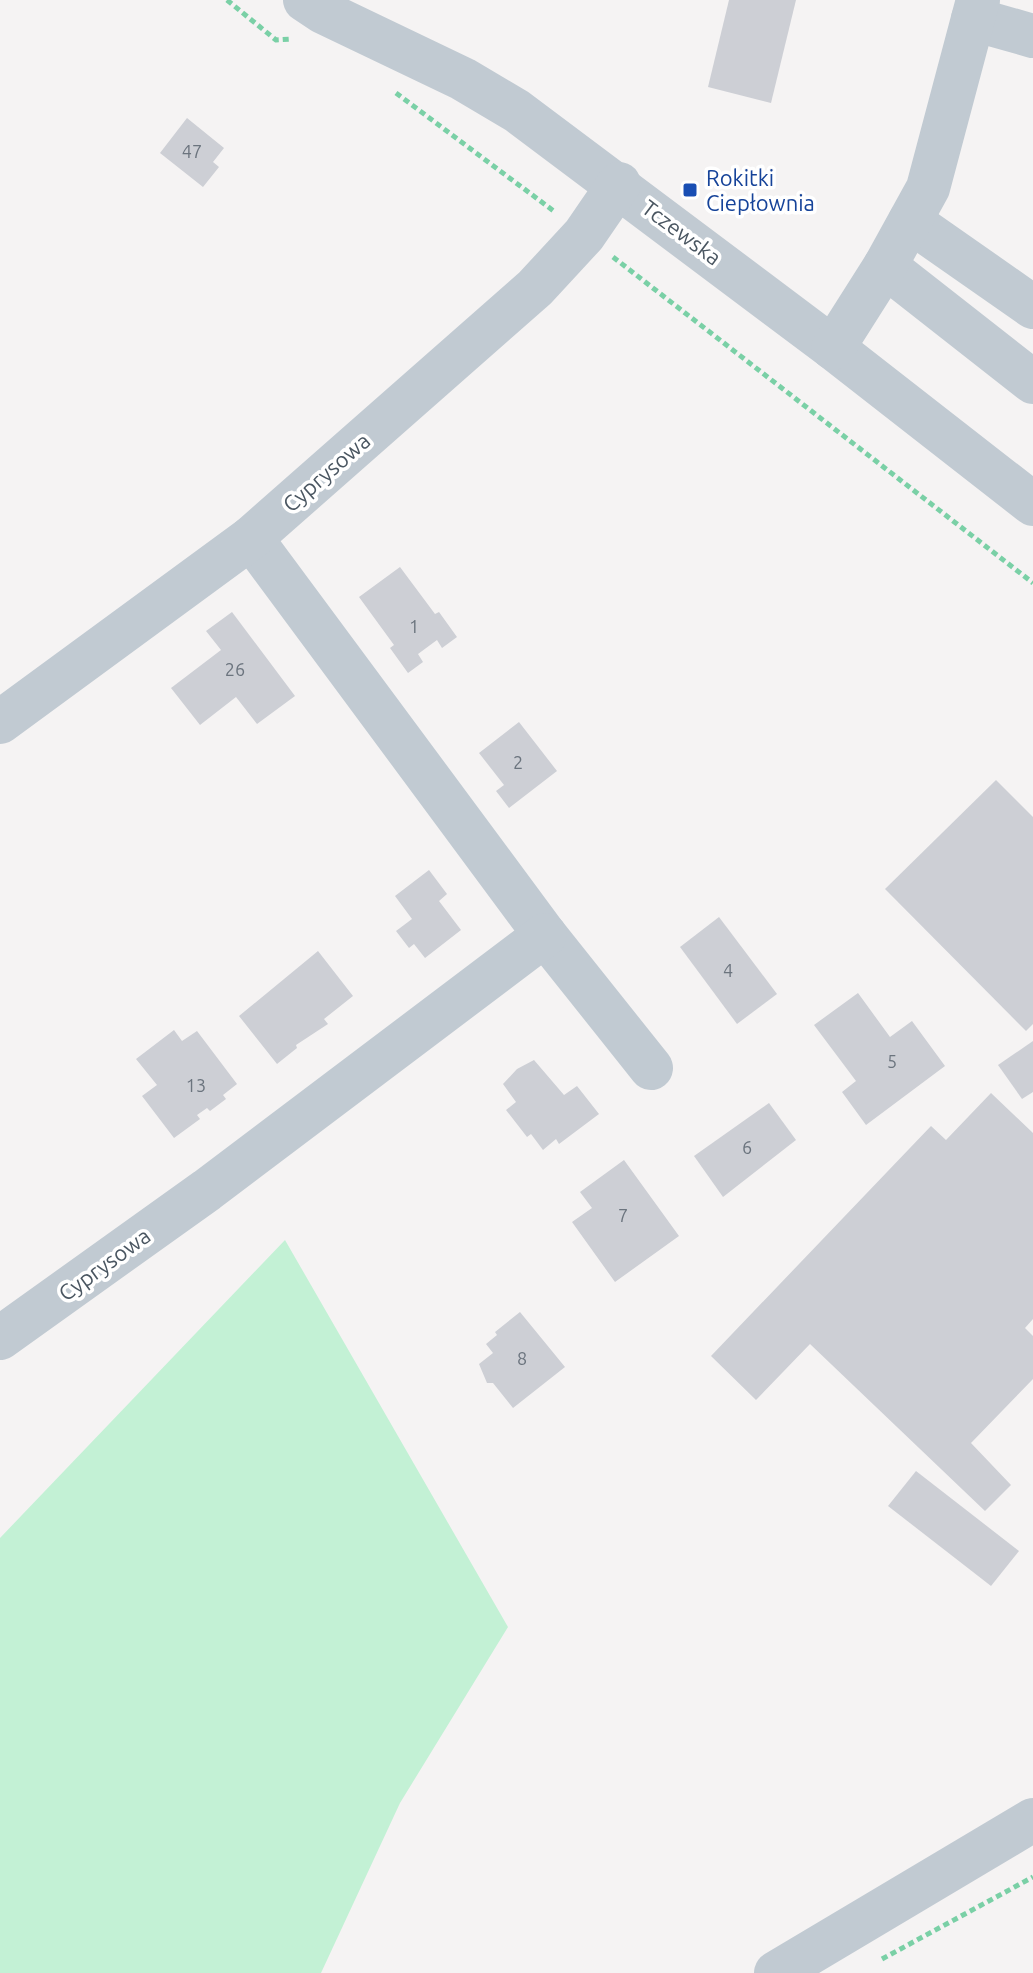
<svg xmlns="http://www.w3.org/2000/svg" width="1033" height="1973" font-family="Ubuntu,sans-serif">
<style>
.green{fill:#c3f1d5}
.building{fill:#cdcfd5}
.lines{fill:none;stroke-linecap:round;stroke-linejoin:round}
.path{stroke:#7ad0a6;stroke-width:5;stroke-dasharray:6 4;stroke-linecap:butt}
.minor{stroke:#c1cad2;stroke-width:44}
.transit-dot{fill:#1a4fb4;stroke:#fff;stroke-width:3}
.labels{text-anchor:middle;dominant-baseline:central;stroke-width:7;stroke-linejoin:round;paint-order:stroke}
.number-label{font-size:18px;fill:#6b747e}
.transit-label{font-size:22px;fill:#164399;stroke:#fff;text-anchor:start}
.street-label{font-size:22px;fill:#4a5661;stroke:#fff}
</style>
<rect width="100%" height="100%" fill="#f5f3f3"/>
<polygon class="green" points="285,1240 508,1627 400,1803 321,1973 0,1973 0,1538"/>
<g class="building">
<polygon points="729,0 796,0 771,103 708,87"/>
<polygon points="187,118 224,148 213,162 219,167 203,187 160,153"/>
<polygon points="400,567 435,614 439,612 457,637 442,648 437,640 418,654 423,662 408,673 390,648 394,645 359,597"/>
<polygon points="232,612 295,696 257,724 236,697 200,725 171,688 221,650 206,631"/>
<polygon points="519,722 557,771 509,808 496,791 504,785 479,753"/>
<polygon points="996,780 1033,817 1033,1024 1026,1031 885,889"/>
<polygon points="429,870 447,894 439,901 461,930 425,958 414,944 409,948 396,931 412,919 395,896"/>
<polygon points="719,917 777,994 737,1024 680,947"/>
<polygon points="318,951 353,996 324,1019 328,1024 296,1045 297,1048 277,1064 239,1016"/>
<polygon points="858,993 890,1037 912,1021 945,1066 866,1125 842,1092 856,1081 814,1025"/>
<polygon points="174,1030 182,1041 197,1031 237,1084 223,1095 226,1099 210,1111 207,1108 197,1115 200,1119 174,1138 142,1096 157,1085 136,1059"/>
<polygon points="1033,1041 1033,1092 1022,1099 998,1065"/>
<polygon points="534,1060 564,1095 577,1086 599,1114 559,1144 556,1139 543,1150 531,1134 527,1137 506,1110 516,1102 503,1084 517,1069"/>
<polygon points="991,1093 1033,1133 1033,1319 1025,1328 1033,1336 1033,1379 971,1443 1011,1485 985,1511 810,1344 756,1400 711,1356 931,1126 946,1140"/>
<polygon points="769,1103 796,1140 723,1197 694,1156"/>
<polygon points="624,1160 679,1236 615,1282 572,1222 592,1208 580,1192"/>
<polygon points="520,1312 565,1367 513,1408 493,1383 487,1383 479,1364 493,1353 486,1344 497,1335 495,1332"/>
<polygon points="916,1471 1019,1551 991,1586 888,1506"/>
</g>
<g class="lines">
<g class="path">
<polyline points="227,0 276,40 292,39"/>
<polyline points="396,93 555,212"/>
<polyline points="613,257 1033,583"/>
<polyline points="882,1959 1033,1877"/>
</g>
<g class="minor">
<polyline points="305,0 323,12 463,79 517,111 833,348 1033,504"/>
<polyline points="973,19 1033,36"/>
<polyline points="910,221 1033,307"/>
<polyline points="885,266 1033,382"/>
<polyline points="833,348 885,266 928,188 978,0"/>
<polyline points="251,538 545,935 651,1068"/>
<polyline points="0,722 251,538 535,288 584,235 619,184"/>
<polyline points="0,1338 207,1190 545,935"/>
<polyline points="776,1973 1033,1820"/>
</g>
</g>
<rect class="transit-dot" x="682" y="182" width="16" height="16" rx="4"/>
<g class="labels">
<g class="number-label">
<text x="192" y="151">47</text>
<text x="414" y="626">1</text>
<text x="235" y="669">26</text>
<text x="518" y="762">2</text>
<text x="728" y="970">4</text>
<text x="892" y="1061">5</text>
<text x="196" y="1085">13</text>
<text x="747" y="1147">6</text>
<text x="623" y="1215">7</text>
<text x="522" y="1358">8</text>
</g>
<g class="transit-label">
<text x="706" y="177">Rokitki<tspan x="706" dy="25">Ciepłownia</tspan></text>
</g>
<g class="street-label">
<text transform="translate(682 232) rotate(37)">Tczewska</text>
<text transform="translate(326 472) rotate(-41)">Cyprysowa</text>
<text transform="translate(104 1264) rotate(-36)">Cyprysowa</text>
</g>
</g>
</svg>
